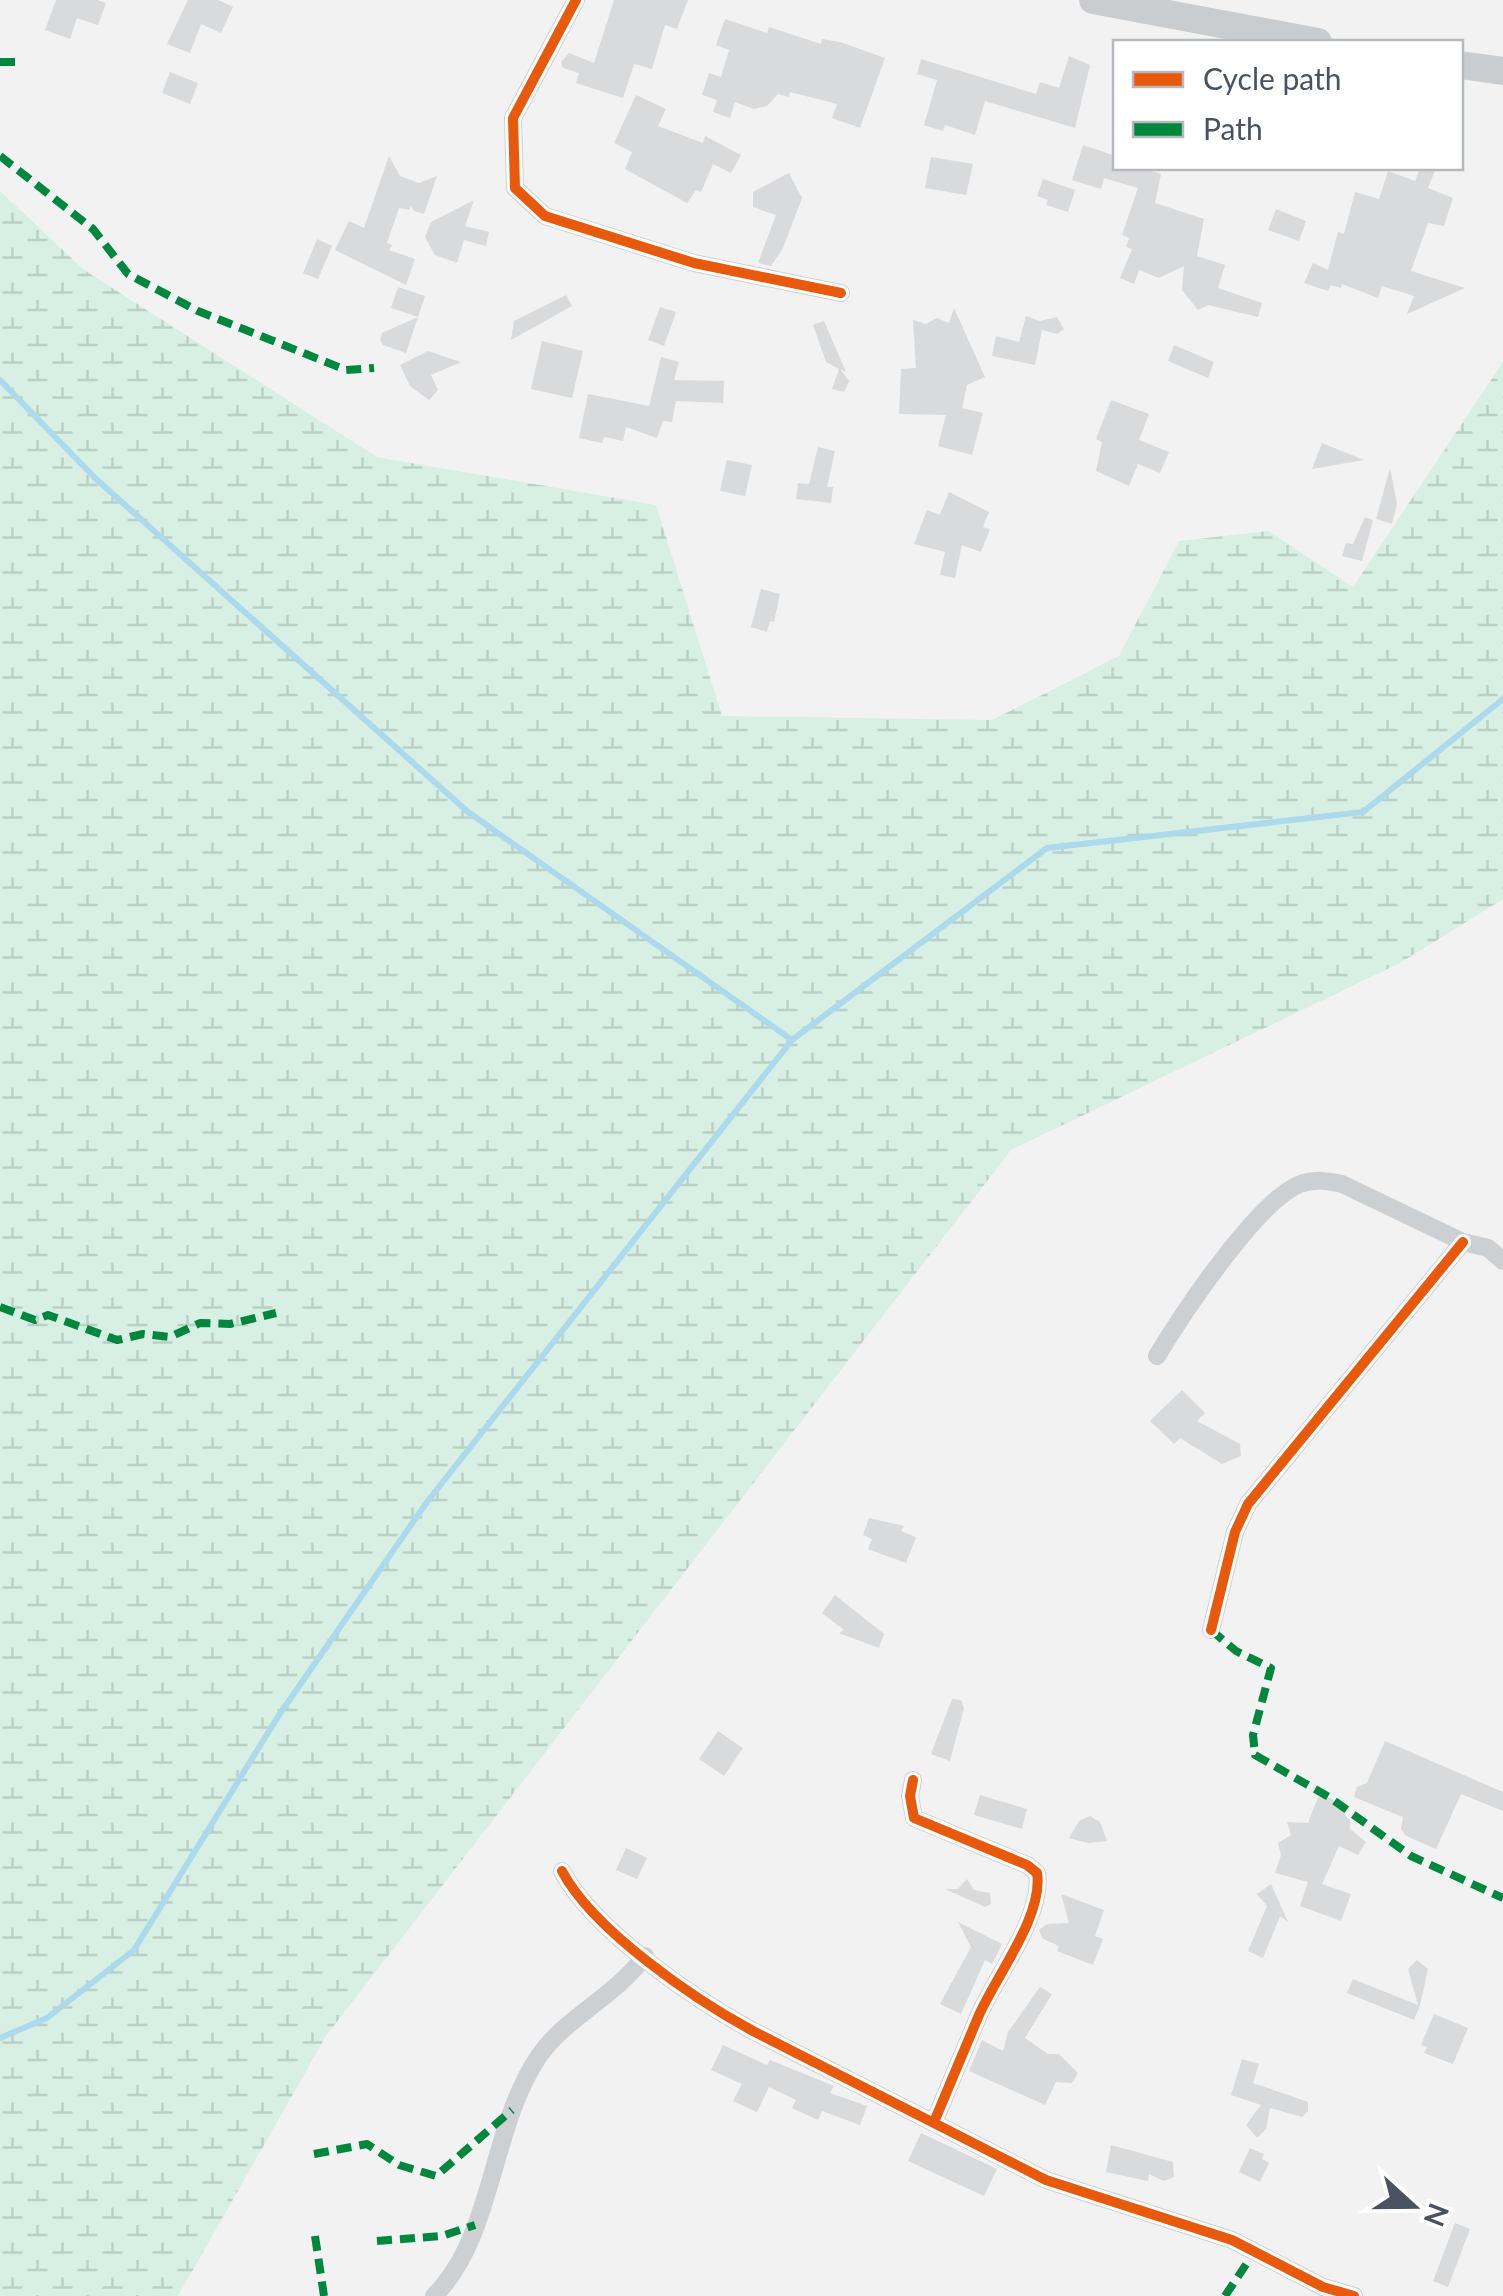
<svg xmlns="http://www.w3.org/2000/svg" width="1503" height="2296" font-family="Lato,sans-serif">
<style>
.wetland{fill:url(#wetland-marsh)}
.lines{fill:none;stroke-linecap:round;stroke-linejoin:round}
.stream{stroke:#add9ec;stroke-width:6}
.building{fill:#d9dadc}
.street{stroke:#cdd0d3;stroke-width:18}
.primary{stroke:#cacdd0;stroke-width:28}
.quiet{stroke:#00873e;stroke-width:8;stroke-dasharray:15 8;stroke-linecap:butt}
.cycleway-casing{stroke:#fff;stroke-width:16}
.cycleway{stroke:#e8590c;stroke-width:10}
</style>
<defs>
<pattern id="wetland-marsh" width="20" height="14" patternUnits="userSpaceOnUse" patternTransform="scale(2.5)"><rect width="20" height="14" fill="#d8f0e3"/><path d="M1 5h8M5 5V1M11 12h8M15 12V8" fill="none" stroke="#bbd0c5"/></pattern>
</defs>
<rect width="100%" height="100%" fill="#f2f2f2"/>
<polygon class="wetland" points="0,191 84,270 377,457 656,505 722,716 992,720 1119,656 1179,541 1269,531 1353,587 1503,362 1503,899 1400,963 1011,1150 326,2036 178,2296 0,2296"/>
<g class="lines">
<g class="stream">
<polyline points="0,380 95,478 468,812 792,1040"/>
<polyline points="0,2038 47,2018 134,1950 279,1715 427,1502 792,1040 1047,848 1363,812 1503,699"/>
</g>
</g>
<g class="building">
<polygon points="56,0 97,0 106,3 98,25 77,18 70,39 45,30"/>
<polygon points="188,0 218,0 233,7 221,33 201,24 190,53 167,44"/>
<polygon points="614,0 688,0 677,29 665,25 652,69 634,64 623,98 576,83 579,73 563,68 561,62 569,53 594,63"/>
<polygon points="725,19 767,33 769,27 821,44 822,39 840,42 885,58 860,128 832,118 837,104 790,92 789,97 778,94 767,106 754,109 735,102 730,118 713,112 717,100 702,95 709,73 721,77 729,50 716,45"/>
<polygon points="1069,56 1090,65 1075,128 985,101 975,135 945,125 943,131 924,125 937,80 917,74 921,59 1036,94 1040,82 1059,88"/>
<polygon points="170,72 198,83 190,104 162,93"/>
<polygon points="636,95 666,109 658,126 703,143 705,136 741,155 731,173 713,164 701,192 696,190 687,203 625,169 632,152 614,143"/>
<polygon points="1083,145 1116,156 1116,168 1143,168 1161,174 1155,203 1204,219 1197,256 1225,265 1218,288 1262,303 1258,317 1208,305 1198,310 1182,290 1184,266 1159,278 1139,270 1134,284 1120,278 1132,249 1126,247 1129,238 1122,235 1138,188 1104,178 1101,189 1072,180"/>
<polygon points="389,156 400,176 419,183 437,176 424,214 414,211 411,205 409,210 399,208 387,243 392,245 389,250 415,259 406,285 335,250 349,221 364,228"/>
<polygon points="931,157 973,164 966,195 925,188"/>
<polygon points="1420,168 1436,168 1428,188 1453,198 1444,226 1428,223 1411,271 1465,288 1407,314 1414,296 1382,286 1378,298 1342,284 1341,288 1331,285 1328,291 1304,283 1313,263 1328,270 1338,232 1344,234 1355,192 1379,199 1388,171 1415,181"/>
<polygon points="789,173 802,198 783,248 771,266 758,263 776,215 753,207 753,192"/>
<polygon points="1043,179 1075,190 1068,212 1046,205 1048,200 1037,196"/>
<polygon points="474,200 465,226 489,232 486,246 464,240 457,263 435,255 425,237 431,222"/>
<polygon points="1276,209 1306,221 1299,241 1268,230"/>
<polygon points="317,239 332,246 318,279 303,273"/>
<polygon points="398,287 425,296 406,353 383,345 380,340 382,333 418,317 391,308"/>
<polygon points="566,295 572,306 511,340 514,321"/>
<polygon points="660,307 676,312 664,346 648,340"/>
<polygon points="954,308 985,377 967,385 962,408 983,413 972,455 938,446 946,415 899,414 901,369 916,368 913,320 926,324 937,318 949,323"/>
<polygon points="1026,316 1040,321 1057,317 1064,329 1057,334 1042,330 1035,365 992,356 996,336 1019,342"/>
<polygon points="824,321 846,372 840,369 849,381 844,392 832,389 839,369 826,362 813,325"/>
<polygon points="542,341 583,351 572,398 531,389"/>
<polygon points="1174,345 1214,362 1208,378 1168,361"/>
<polygon points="428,351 461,362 431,375 438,390 429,400 410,386 400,365"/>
<polygon points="661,357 679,362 674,380 724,381 723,403 676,401 672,422 663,421 657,438 626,427 623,441 604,437 602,443 579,438 588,394 649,406"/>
<polygon points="1111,400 1149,414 1139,440 1169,452 1160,473 1138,464 1129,486 1096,471 1102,442 1096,439"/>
<polygon points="1322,443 1364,460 1312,469"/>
<polygon points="818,447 835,451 827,487 833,487 831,503 796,499 798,483 809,484"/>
<polygon points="727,460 752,465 745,496 720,491"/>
<polygon points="1390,468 1397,504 1392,524 1376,519"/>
<polygon points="949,492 989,512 983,527 990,529 981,552 962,545 955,578 940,575 945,552 914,544 927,510 940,515"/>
<polygon points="1365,517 1373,520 1362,561 1342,556 1346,543 1353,544"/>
<polygon points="761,589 780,594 774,622 770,621 767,632 751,627"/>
<polygon points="1182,1390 1205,1413 1197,1421 1240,1444 1241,1456 1222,1464 1180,1438 1174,1444 1150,1421"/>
<polygon points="869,1518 904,1526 901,1531 916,1537 906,1563 868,1549 872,1539 863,1535"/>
<polygon points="835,1595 884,1634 879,1648 839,1633 844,1630 822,1613"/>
<polygon points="952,1699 961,1700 964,1708 950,1761 931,1754"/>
<polygon points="718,1731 743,1748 724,1776 699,1759"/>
<polygon points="1385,1741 1503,1792 1503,1811 1461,1794 1436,1849 1406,1836 1401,1829 1403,1817 1354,1797 1357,1787 1367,1783"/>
<polygon points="980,1795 1027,1809 1022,1829 974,1815"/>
<polygon points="1318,1797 1331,1798 1350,1821 1350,1829 1366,1842 1358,1855 1339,1846 1322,1884 1351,1894 1341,1921 1300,1906 1308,1882 1275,1873 1281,1855 1278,1843 1291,1835 1287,1822 1308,1823"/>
<polygon points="1090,1816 1100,1822 1107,1841 1088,1843 1069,1838 1079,1821"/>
<polygon points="626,1848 647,1858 637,1879 616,1870"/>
<polygon points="967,1879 974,1890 990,1893 991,1904 985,1907 945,1889 958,1889"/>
<polygon points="1271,1884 1288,1922 1280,1916 1263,1958 1248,1951 1267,1906 1257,1894"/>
<polygon points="1061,1894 1104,1910 1095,1936 1103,1939 1093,1965 1057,1951 1059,1946 1043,1939 1039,1930 1047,1924 1069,1923"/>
<polygon points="958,1922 1002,1944 992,1964 985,1960 961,2014 940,2004 971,1947"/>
<polygon points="1417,1960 1428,1969 1420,2005 1414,2020 1347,1993 1353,1979 1418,2005 1408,1969"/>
<polygon points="1040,1987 1052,1994 1025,2038 1048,2054 1059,2054 1078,2073 1072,2083 1056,2082 1045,2105 969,2071 982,2040 1003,2051 1008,2032"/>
<polygon points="1434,2014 1468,2028 1453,2064 1424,2053 1427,2047 1421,2045"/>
<polygon points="723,2045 767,2065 770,2060 834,2086 830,2093 867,2106 860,2125 822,2111 818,2120 792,2108 796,2100 769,2087 757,2112 733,2101 742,2084 711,2070"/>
<polygon points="1242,2059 1259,2064 1253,2083 1308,2102 1308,2111 1302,2117 1270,2108 1266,2129 1257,2138 1246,2125 1261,2105 1231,2095"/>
<polygon points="921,2133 997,2169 984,2196 908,2161"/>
<polygon points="1111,2145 1173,2162 1174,2177 1164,2181 1149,2174 1148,2181 1106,2172"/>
<polygon points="1250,2148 1264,2154 1262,2159 1269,2163 1260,2182 1239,2172"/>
<polygon points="1455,2223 1470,2229 1448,2287 1433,2281"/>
</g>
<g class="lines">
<g class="street">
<polyline points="576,0 513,118 515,188 545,216 694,263 841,293"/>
<path d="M1157 1356C1181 1316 1260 1196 1303 1183 1316 1179 1328 1181 1342 1184L1463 1242 1488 1248 1503 1261"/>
<polyline points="1211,1630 1235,1532 1248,1504 1463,1242"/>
<path d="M913 1780 910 1796 914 1818 1027 1865 1037 1873C1044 1915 996 1976 979 2015 964 2050 949 2086 934 2122"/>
<path d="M562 1871C593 1930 694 1999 753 2031L1046 2180 1232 2240 1323 2287 1354 2296"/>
<path d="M434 2296C494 2236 490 2128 539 2056 565 2018 613 1998 645 1956"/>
</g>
<g class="primary">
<polyline points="1093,0 1318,42"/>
<polyline points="1460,65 1503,71"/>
</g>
<g class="quiet">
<polyline points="0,62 17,62"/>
<polyline points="0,156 93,229 128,274 198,311 346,370 374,368"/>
<polyline points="0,1307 35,1320 48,1315 117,1340 143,1334 170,1337 200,1323 230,1324 276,1313"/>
<polyline points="1211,1630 1236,1651 1271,1668 1253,1735 1255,1755 1329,1797 1411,1856 1503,1898"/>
<polyline points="314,2154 367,2144 399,2165 436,2176 512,2110"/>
<polyline points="315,2236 324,2296"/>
<polyline points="377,2241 442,2236 475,2225"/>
<polyline points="1225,2296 1255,2251"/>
</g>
<g class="cycleway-casing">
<g id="cycleway">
<polyline points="576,0 513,118 515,188 545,216 694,263 841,293"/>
<polyline points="1211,1630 1235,1532 1248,1504 1463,1242"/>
<path d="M913 1780 910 1796 914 1818 1027 1865 1037 1873C1044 1915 996 1976 979 2015 964 2050 949 2086 934 2122"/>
<path d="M562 1871C593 1930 694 1999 753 2031L1046 2180 1232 2240 1323 2287 1354 2296"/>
</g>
</g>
<use href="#cycleway" class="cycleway"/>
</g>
<rect x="1113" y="40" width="350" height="130" fill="#ffffff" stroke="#b6babf" stroke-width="2.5"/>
<rect x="1133" y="72" width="50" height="15" fill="#e8590c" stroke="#b6babf" stroke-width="2.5"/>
<text x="1203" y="90" font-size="30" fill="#49525e">Cycle path</text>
<rect x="1133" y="122" width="50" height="15" fill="#00873e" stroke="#b6babf" stroke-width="2.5"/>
<text x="1203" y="140" font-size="30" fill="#49525e">Path</text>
<g transform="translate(1413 2206) rotate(111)" stroke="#ffffff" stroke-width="8" paint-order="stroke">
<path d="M0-8L18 38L0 25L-18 38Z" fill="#49525e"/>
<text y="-15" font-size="28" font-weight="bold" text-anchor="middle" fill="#49525e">N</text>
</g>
</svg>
